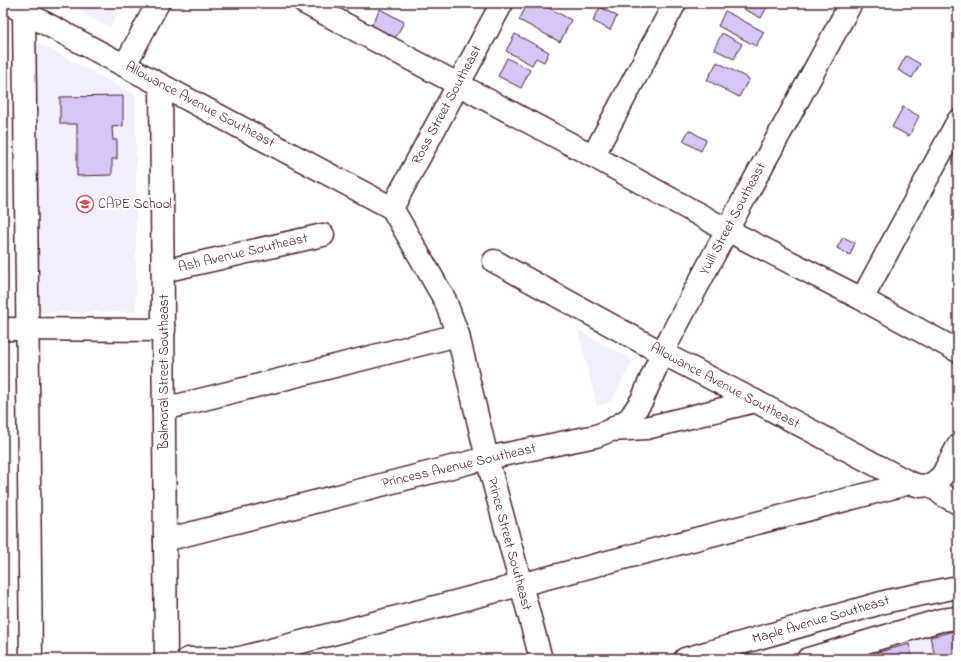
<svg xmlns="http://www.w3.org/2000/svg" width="961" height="662" font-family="'Indie Flower',sans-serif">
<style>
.built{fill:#f3eefd}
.building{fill:#d6c5f7;stroke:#4a1f2b}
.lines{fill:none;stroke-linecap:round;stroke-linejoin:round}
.minor-casing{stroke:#4a1f2b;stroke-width:25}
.major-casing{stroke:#4a1f2b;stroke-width:25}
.minor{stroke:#fff;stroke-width:22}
.major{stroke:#fff;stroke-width:22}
.labels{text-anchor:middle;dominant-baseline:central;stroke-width:4;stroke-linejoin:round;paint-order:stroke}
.street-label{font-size:14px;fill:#4a1f2b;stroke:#fff}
.poi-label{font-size:14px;fill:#4a1f2b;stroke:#fff;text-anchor:start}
</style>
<rect width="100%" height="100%" fill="#fff"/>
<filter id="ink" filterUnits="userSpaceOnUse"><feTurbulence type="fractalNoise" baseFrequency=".025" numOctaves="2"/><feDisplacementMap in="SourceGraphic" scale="8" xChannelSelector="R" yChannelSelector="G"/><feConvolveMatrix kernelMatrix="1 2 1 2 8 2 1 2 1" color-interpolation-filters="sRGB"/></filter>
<g filter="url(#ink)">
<g class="built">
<polygon points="83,3 123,3 110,28 79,11"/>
<polygon points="32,40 136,95 136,312 35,312"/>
<polygon points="578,330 633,360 611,402 597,406"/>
<polygon points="958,629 958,659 846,659 936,632"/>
</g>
<g class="building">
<polygon points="528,3 540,3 571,20 560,42 519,20"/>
<polygon points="628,3 639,3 637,8"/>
<polygon points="744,3 769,3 761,18 742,8"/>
<polygon points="600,7 617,16 610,30 593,21"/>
<polygon points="380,9 404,22 392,44 368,32"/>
<polygon points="725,11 764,32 756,46 718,26"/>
<polygon points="722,33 742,44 734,59 714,49"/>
<polygon points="515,34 549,52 544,62 536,58 532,65 506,51"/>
<polygon points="906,56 920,64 912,78 898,70"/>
<polygon points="507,58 530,70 521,88 498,76"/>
<polygon points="717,62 749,79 739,97 707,80"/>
<polygon points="123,96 123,126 112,127 113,140 117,140 117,159 112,159 112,175 77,176 77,124 60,124 60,97"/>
<polygon points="903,107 919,116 909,136 892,127"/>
<polygon points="689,130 706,140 701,151 683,141"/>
<polygon points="843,237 855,243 850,255 837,248"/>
<polygon points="958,630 958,659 936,659 930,637"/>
<polygon points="909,644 913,659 853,659"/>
</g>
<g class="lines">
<g class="minor-casing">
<g id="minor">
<polyline points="7,3 392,208"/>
<polyline points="305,3 593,156 727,230 862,299 958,351"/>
<polyline points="24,12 31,659"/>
<polyline points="125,65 158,3"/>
<polyline points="161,85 166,659"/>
<polyline points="593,156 675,3"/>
<polyline points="392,208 445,300 458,335 487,458 541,659"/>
<polyline points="392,208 502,3"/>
<polyline points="494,261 662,353 755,401 910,483 920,486 931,485 943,495 958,503"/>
<polyline points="163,271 323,235"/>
<polyline points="862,299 958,121"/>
<polyline points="3,329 164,330"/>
<polyline points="164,409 458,335"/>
<polyline points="611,430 630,418 642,400 662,353 727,230 851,3"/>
<polyline points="931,485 942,476 958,446"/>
<polyline points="165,540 487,458 596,436 611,430 646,428 755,401"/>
<polyline points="188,659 240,658 910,483"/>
</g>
</g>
<g class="major-casing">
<g id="major">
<polyline points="685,659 888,601 958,587"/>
<polyline points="808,659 941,620 958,618"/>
</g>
</g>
<use href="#minor" class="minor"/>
<use href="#major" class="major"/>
</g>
</g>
<defs>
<g id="school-ring" transform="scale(0.9)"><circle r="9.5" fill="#fff" stroke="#d1495b" stroke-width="1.5"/><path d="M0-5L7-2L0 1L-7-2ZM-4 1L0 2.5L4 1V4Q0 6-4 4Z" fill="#d1495b"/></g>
</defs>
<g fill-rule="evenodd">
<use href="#school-ring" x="85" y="204"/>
</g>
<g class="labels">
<g class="street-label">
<text transform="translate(200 105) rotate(28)">Allowance Avenue Southeast</text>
<text transform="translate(447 105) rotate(-62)">Ross Street Southeast</text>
<text transform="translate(733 219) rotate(-62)">Yuill Street Southeast</text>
<text transform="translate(243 253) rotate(-13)">Ash Avenue Southeast</text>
<text transform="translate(164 372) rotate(-90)">Balmoral Street Southeast</text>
<text transform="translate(725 386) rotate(28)">Allowance Avenue Southeast</text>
<text transform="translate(459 466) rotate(-13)">Princess Avenue Southeast</text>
<text transform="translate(509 544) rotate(75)">Prince Street Southeast</text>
<text transform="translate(821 620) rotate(-16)">Maple Avenue Southeast</text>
</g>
<g class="poi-label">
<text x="98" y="204">CAPE School</text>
</g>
</g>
<rect width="961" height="662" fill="none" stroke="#fff" stroke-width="16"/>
<rect x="8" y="8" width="945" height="646" fill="none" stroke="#4a1f2b" stroke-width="1.5" filter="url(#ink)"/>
</svg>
